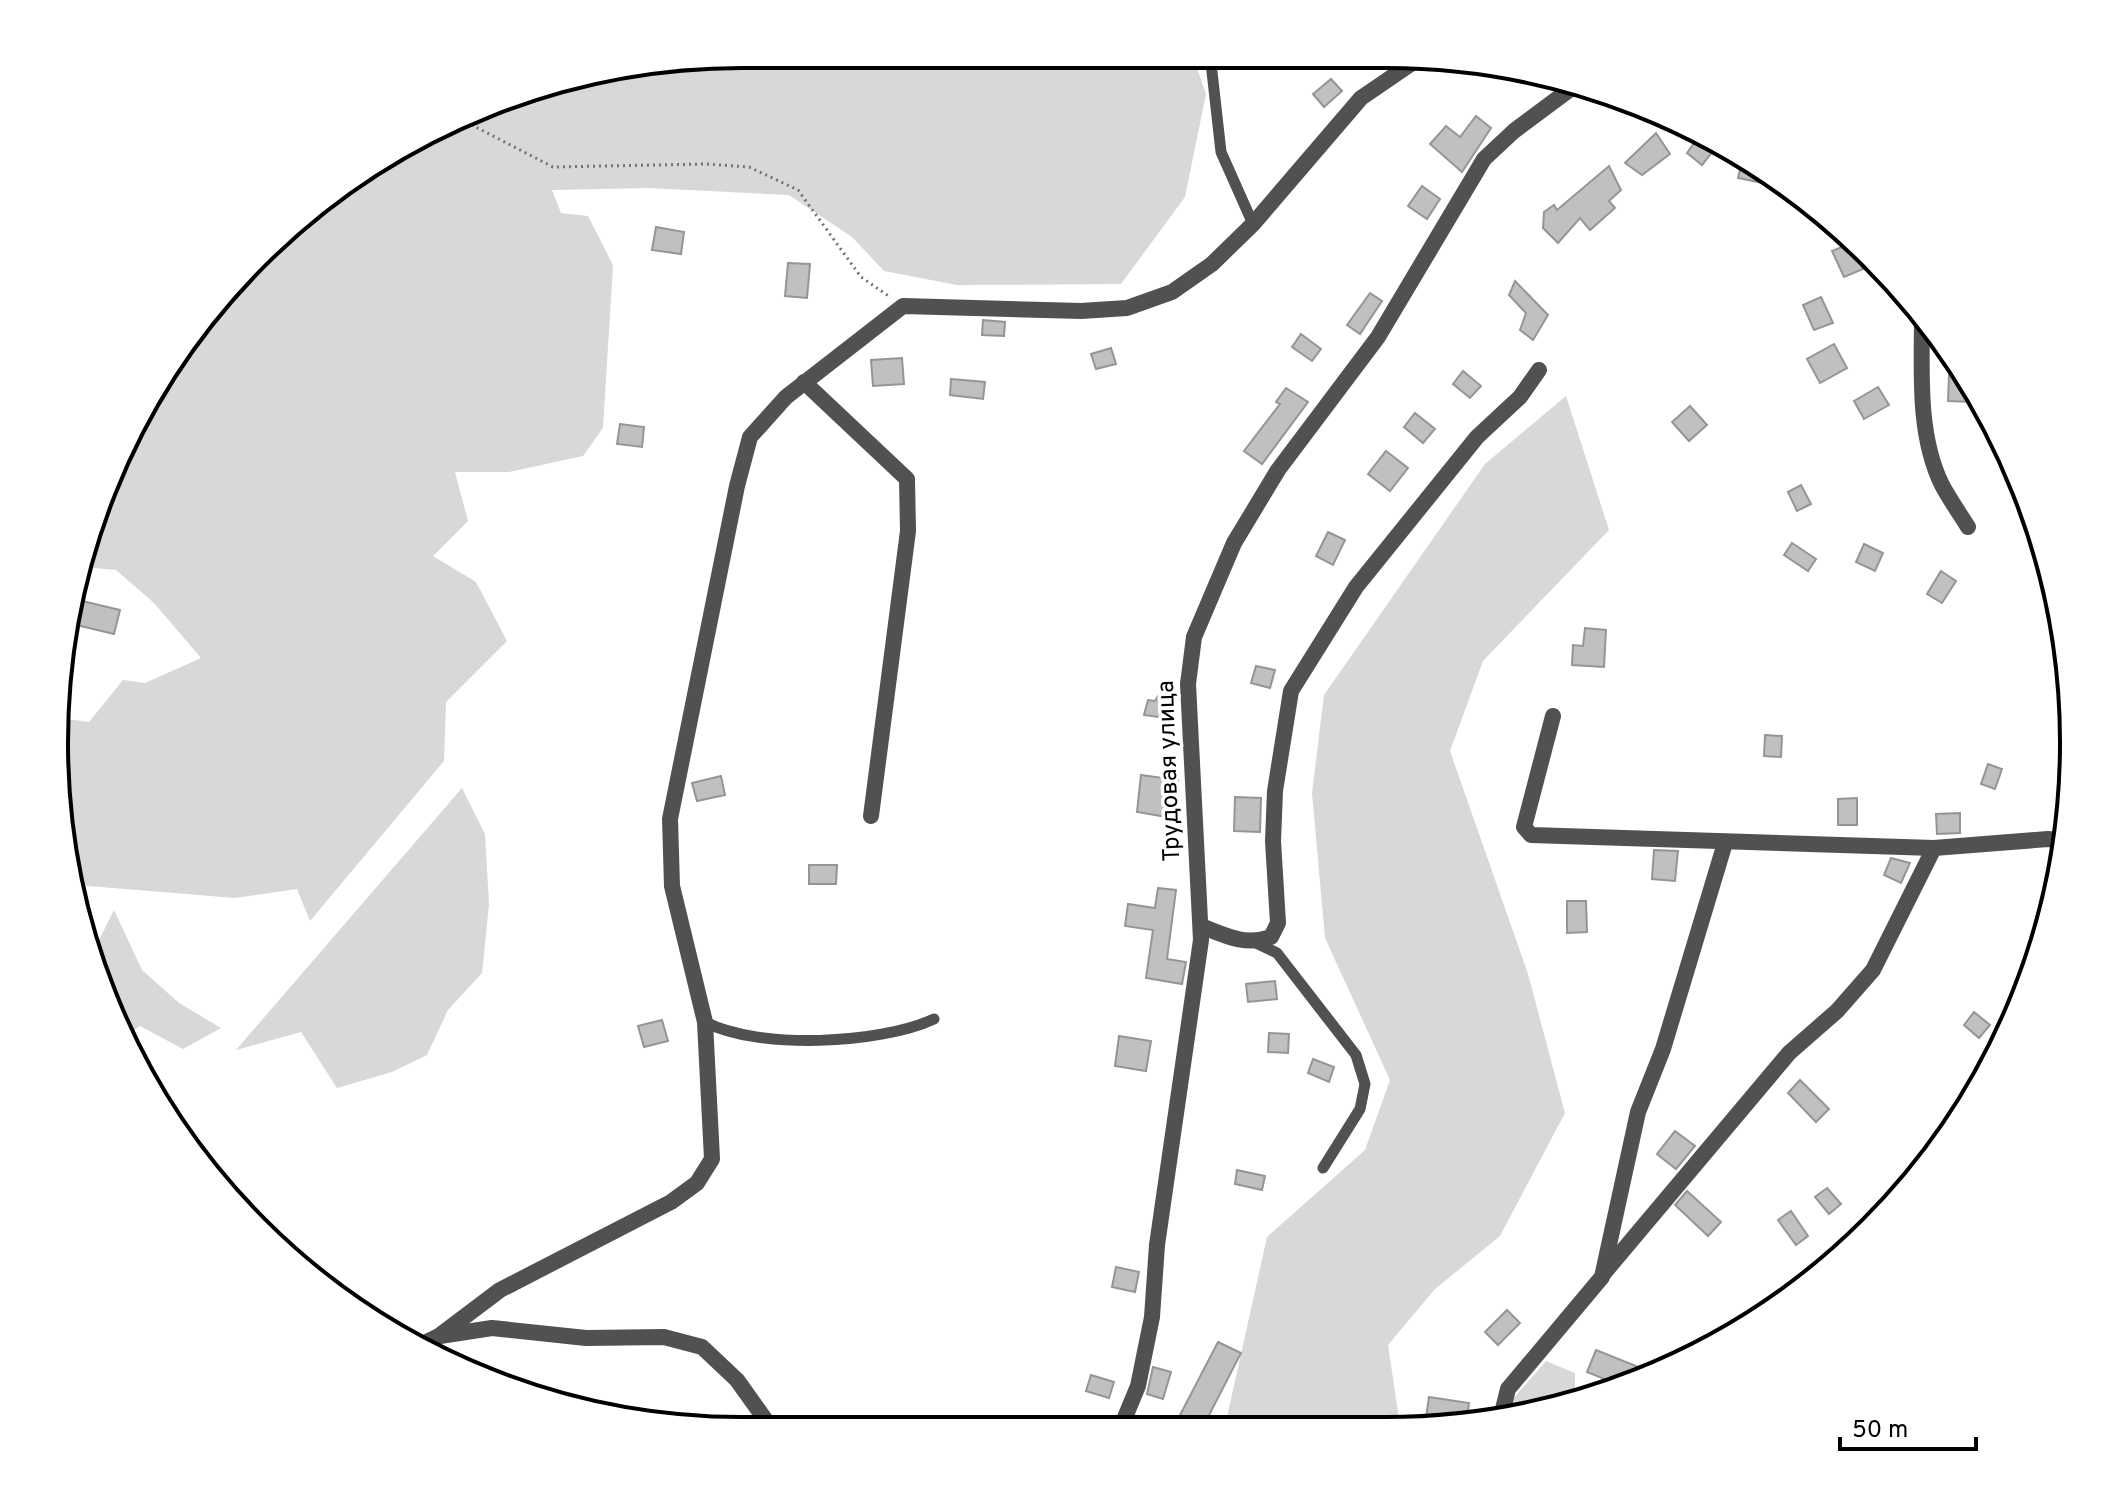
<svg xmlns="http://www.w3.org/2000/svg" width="2128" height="1485" font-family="Overpass,sans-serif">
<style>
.green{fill:#d8d8d8}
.building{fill:#c0c0c0;stroke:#959595;stroke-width:2}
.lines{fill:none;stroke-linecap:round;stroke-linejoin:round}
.path{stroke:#737373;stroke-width:3;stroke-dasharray:2 4;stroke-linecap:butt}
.service{stroke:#515151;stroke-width:11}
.minor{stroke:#515151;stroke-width:16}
.labels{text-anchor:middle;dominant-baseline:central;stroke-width:7;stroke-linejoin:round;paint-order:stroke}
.street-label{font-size:24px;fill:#000;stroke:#fff}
.rim{fill:none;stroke:#000;stroke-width:4}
</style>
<rect width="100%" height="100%" fill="#fff"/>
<g class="green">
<polygon points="743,54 1192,54 1206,94 1185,197 1121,284 957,285 884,271 852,237 789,195 648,188 552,190 561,213 588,216 613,265 603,428 583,456 509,472 455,472 468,521 433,556 476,582 507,641 446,702 444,761 310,921 297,889 235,898 76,885 60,833 60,718 89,722 123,680 145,683 201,658 154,603 116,570 83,567 107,479 225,289 360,170 564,78"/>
<polygon points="1566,396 1609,530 1483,661 1450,751 1528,974 1565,1113 1500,1236 1435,1289 1388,1345 1400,1425 1225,1426 1267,1237 1365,1150 1390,1080 1325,938 1312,793 1324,695 1485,464"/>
<polygon points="462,788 485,834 489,904 482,973 448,1010 427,1055 392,1072 337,1088 301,1032 236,1050"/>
<polygon points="114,910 142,970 179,1003 221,1028 183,1049 140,1026 122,1039 95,948"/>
<polygon points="1546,1361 1575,1373 1575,1395 1510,1415 1512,1400"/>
</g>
<g class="building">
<polygon points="1331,79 1342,91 1324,107 1313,94"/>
<polygon points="1476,116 1491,128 1462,172 1430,144 1446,126 1460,137"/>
<polygon points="1656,133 1670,154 1642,175 1625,163"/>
<polygon points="1697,139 1713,151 1702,165 1687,153"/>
<polygon points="1743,157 1757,168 1778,186 1738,178"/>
<polygon points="1609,166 1621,190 1609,201 1615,208 1590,230 1580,218 1558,243 1543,228 1544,212 1554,205 1557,210"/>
<polygon points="1422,186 1440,199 1427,219 1408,206"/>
<polygon points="656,227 684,232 681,254 652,250"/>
<polygon points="1849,244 1863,269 1844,277 1832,251"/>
<polygon points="788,263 810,264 807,298 785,296"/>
<polygon points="1515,281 1548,315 1533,340 1520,330 1526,313 1509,295"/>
<polygon points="1370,293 1382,301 1360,334 1347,325"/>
<polygon points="1821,297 1833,323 1814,330 1803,305"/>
<polygon points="983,320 1005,322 1004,336 982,335"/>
<polygon points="1301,334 1321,349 1312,361 1292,347"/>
<polygon points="1834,344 1847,368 1820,383 1807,359"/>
<polygon points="1111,348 1116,364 1096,369 1091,354"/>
<polygon points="902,358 904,384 873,386 871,360"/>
<polygon points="1463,371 1481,386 1470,398 1453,384"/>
<polygon points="1949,375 1966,376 1974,388 1974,402 1948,401"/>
<polygon points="951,379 985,382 983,399 950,395"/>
<polygon points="1878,387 1889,405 1864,419 1854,401"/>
<polygon points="1286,388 1308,402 1262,464 1244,451 1280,404 1276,402"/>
<polygon points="1690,406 1707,425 1689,441 1672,422"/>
<polygon points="1415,413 1435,429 1423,443 1404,427"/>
<polygon points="620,424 644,427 642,447 617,444"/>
<polygon points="1386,451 1408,468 1390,491 1368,474"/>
<polygon points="1801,485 1811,504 1797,511 1788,492"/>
<polygon points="1328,532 1345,540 1333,565 1316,556"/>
<polygon points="1792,543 1816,559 1808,571 1784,555"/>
<polygon points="1864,544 1883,553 1875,571 1856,562"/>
<polygon points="1941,571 1956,581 1942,603 1927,594"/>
<polygon points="74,599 120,610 114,634 68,623"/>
<polygon points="1585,628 1606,630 1604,667 1572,665 1573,645 1583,646"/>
<polygon points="1256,666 1275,670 1270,688 1251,683"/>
<polygon points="1158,696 1175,698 1174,707 1165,718 1144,715 1148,700 1155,701"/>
<polygon points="1765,735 1782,736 1781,757 1764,756"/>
<polygon points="1988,764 2002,769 1995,789 1981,784"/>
<polygon points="1141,775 1178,780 1167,817 1137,812"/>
<polygon points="721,776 725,795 697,801 692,783"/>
<polygon points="1235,797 1261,798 1260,832 1234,831"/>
<polygon points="1857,798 1857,825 1838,825 1838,799"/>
<polygon points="1960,813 1960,833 1937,834 1936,814"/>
<polygon points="1654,850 1678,851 1675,881 1652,879"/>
<polygon points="1891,858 1910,863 1901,883 1884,875"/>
<polygon points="809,865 837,865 836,884 809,884"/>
<polygon points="1158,888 1176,890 1167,959 1186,962 1182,984 1146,978 1153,930 1125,926 1128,904 1155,908"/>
<polygon points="1567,901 1586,901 1587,932 1567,933"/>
<polygon points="1275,981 1277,999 1248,1002 1246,984"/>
<polygon points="1974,1012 1990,1025 1979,1038 1964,1025"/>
<polygon points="662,1020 668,1041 644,1047 638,1026"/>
<polygon points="1269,1033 1289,1034 1288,1053 1268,1052"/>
<polygon points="1119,1036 1151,1041 1146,1071 1115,1066"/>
<polygon points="1313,1059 1334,1067 1329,1082 1308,1073"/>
<polygon points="1800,1080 1829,1109 1816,1122 1788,1093"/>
<polygon points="1675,1131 1695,1146 1676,1169 1657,1154"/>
<polygon points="1237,1170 1265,1176 1262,1190 1235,1184"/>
<polygon points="1827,1188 1841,1204 1829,1214 1815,1197"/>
<polygon points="1687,1191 1721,1222 1708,1236 1675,1205"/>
<polygon points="1791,1211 1808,1236 1796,1245 1778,1220"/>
<polygon points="1116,1267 1139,1272 1135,1292 1112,1287"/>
<polygon points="1507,1310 1520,1323 1498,1345 1485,1332"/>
<polygon points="1218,1342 1241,1353 1203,1427 1180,1415"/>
<polygon points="1596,1350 1651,1372 1614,1383 1587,1372"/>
<polygon points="1153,1367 1171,1372 1163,1399 1147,1394"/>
<polygon points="1091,1375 1114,1382 1109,1398 1086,1391"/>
<polygon points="1429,1397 1469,1403 1466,1425 1425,1425"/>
</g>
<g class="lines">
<polyline class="path" points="466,122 553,167 706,164 749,167 798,190 861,277 890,297"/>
<g class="service">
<polyline points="1210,54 1221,152 1253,224"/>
<polyline points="1256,943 1277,953 1356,1055 1365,1084 1360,1109 1323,1168"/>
<path d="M705 1022C759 1050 880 1044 934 1019"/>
</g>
<g class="minor">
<path d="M1922 315C1922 371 1917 434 1942 485 1950 500 1960 514 1968 527"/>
<polyline points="804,382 907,479 908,531 871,816"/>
<polyline points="1553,716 1524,827 1531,835 1934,848 2048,839 2064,841"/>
<path d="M1201 926C1226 936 1245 946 1271 937L1278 923 1273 841 1275 791 1291 691 1356 587 1477 437 1520 397 1539 370"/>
<polyline points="1604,1273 1789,1053 1837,1011 1873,970 1934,848"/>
<polyline points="440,1336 492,1328 586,1338 664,1337 702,1347 737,1380 772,1429"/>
<polyline points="416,1347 439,1336 500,1290 671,1202 697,1183 712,1159 705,1022 672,886 670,819 737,486 750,437 786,397 903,306 1081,311 1127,308 1172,292 1212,264 1253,224 1361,98 1421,57"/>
<polyline points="1501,1417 1508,1389 1602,1277 1638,1112 1663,1049 1725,843"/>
<polyline points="1121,1427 1138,1386 1152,1317 1157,1245 1201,940 1188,684 1194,637 1234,543 1278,470 1378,337 1484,159 1514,131 1573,87"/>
</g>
</g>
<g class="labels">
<g class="street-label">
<text transform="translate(1170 771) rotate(-92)">Трудовая улица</text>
</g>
</g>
<path d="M0 0H2128V1485H0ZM742 68H1386A674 674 0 0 1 2060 742V743A674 674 0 0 1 1386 1417H742A674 674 0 0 1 68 743V742A674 674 0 0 1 742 68Z" fill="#fff" fill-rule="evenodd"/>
<path class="rim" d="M742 68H1386A674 674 0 0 1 2060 742V743A674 674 0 0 1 1386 1417H742A674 674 0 0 1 68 743V742A674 674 0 0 1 742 68Z"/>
<path d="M1840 1437v12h136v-12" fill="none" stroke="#000000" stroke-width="4"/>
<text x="1852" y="1437" font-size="24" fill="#000000" stroke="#ffffff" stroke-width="6" paint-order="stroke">50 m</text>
</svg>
